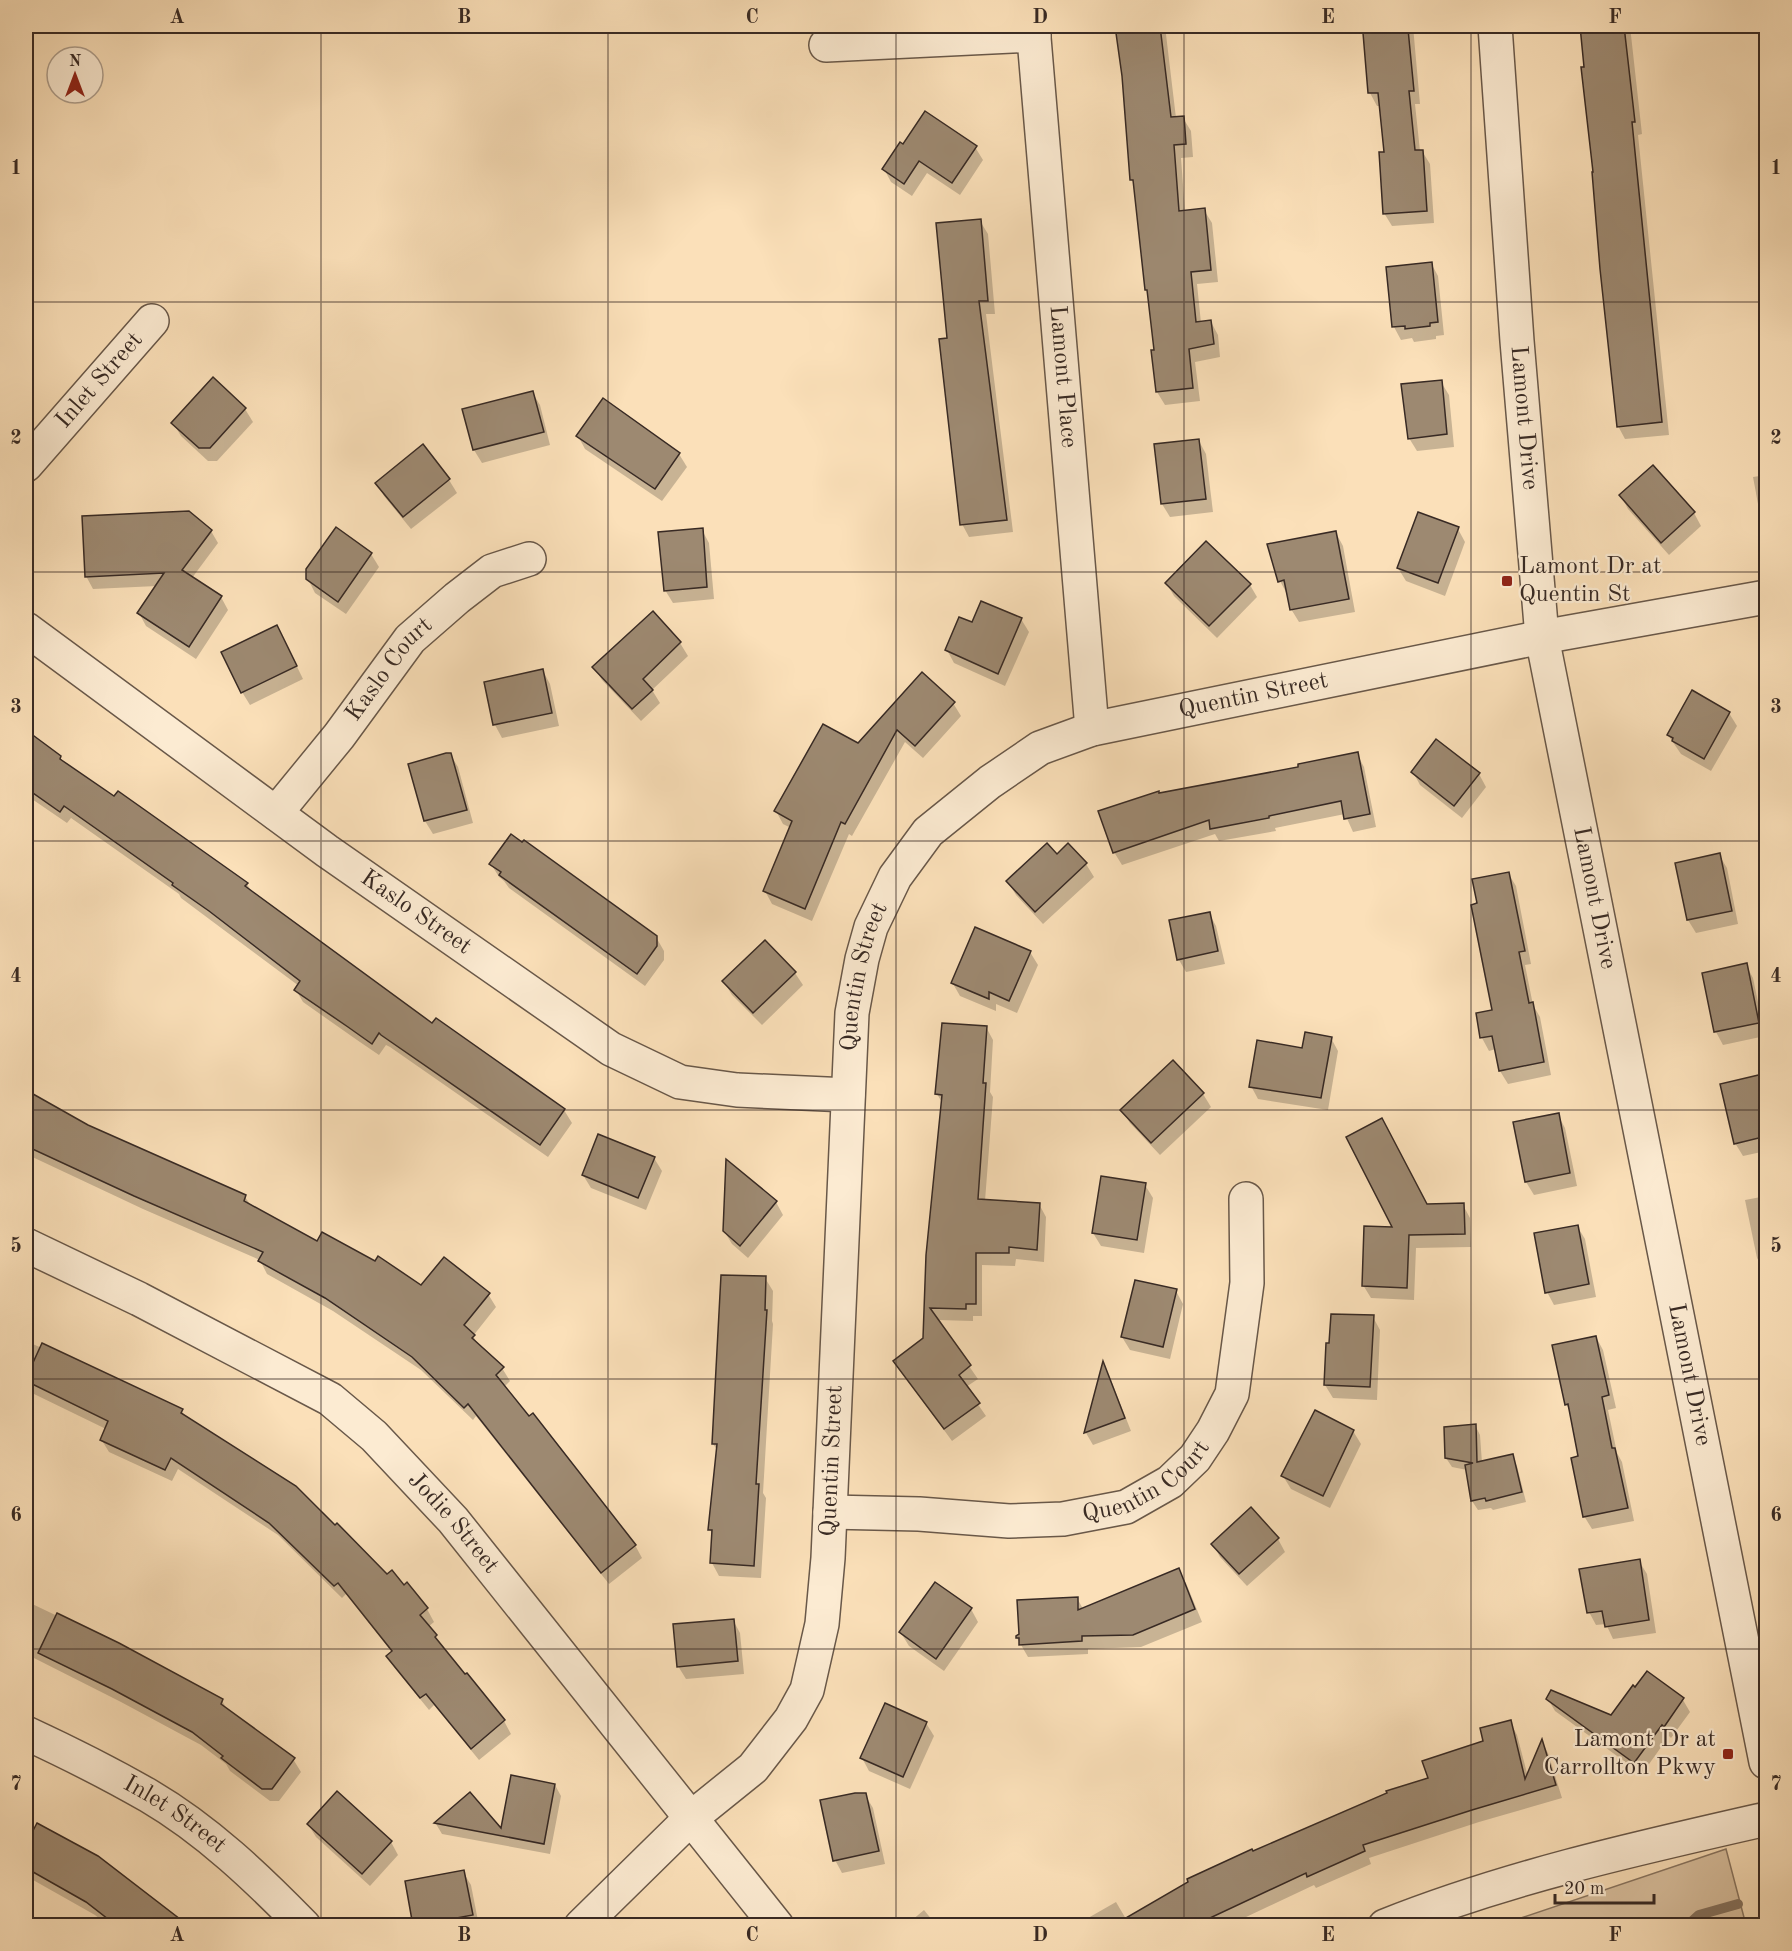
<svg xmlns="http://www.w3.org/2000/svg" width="1792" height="1951" font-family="'Old Standard TT',serif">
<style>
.green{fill:#dac1a0;stroke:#897662;stroke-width:1.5}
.shadow{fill:#0003}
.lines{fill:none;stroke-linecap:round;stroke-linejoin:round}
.stream{stroke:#85725f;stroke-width:10}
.building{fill:#9d8971;stroke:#382a24;stroke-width:1.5}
.minor-casing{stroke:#695849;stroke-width:36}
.tertiary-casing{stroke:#695849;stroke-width:36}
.minor{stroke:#fcebd2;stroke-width:33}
.tertiary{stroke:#fcebd2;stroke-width:33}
.grid{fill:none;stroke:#382a24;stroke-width:1.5;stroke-opacity:0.55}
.poi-dot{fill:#8f2418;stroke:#fcebd2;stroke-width:2}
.labels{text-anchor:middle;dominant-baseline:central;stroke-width:4.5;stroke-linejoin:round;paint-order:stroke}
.street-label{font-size:24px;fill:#382a24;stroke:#fcebd2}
.poi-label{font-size:24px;fill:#382a24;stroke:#fcebd2;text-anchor:start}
.neatline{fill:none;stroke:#382a24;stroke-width:2}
.grid-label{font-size:20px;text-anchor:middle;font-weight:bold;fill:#382a24}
</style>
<rect width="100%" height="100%" fill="#fbe0b9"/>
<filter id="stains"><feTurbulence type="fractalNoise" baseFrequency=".00333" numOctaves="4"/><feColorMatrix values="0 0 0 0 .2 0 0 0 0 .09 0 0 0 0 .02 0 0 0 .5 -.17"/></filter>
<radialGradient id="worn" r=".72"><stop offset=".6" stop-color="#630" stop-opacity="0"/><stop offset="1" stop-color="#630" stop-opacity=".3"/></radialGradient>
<polygon class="green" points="1726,1849 1746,1925 1500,1925"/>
<g class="shadow">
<polygon points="1116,26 1165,26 1176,118 1183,118 1191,131 1193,157 1181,158 1185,212 1204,210 1212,223 1218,282 1197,284 1201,323 1211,322 1218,335 1220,357 1195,362 1200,401 1165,405 1157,392 1156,351 1149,294 1147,290 1135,186 1132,180 1123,76"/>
<polygon points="1364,26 1413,26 1420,104 1415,104 1420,151 1422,151 1430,164 1434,223 1392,226 1384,213 1385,153 1381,106 1377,106 1370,93"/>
<polygon points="1581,26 1630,26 1642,134 1638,135 1669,435 1625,439 1618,426"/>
<polygon points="975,147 983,160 960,195 927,173 912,196 891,182 884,169"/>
<polygon points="980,221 988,234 995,314 986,314 1013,532 969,537 962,524 948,340"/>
<polygon points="1766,240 1766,266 1762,241"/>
<polygon points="1431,263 1438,276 1444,335 1436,336 1436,339 1414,342 1412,338 1401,340 1394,327"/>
<polygon points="213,379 245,409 253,422 217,461 208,461 181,436 173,423"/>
<polygon points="1441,382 1449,395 1454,447 1417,451 1409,438"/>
<polygon points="532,392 540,405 550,445 482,463 474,450 464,410"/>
<polygon points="578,436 679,454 687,467 662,501 585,449"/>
<polygon points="1199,441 1206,454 1213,512 1170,517 1162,504"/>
<polygon points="423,446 449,480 457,493 411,529 384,496 377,483"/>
<polygon points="1766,475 1766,530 1761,520 1753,477"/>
<polygon points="1621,496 1694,513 1701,526 1669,555 1628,509"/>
<polygon points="1458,529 1465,542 1445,596 1406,581 1398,568"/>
<polygon points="702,530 709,543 714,599 673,603 665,590"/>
<polygon points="211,531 218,543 192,578 221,597 228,610 196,659 146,626 139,613 157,586 93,589 86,576"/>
<polygon points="1336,533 1343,546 1355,612 1299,622 1291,609 1287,594 1280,581"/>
<polygon points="371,554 379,567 346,614 315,593 308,579"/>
<polygon points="1167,584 1250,585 1257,597 1217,638 1174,596"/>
<polygon points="1021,619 1029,632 1005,686 954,663 947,650 973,624"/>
<polygon points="284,640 303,679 250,705 242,692"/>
<polygon points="680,643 688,656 652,690 660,703 641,721 602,680 594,667"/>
<polygon points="543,671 550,684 559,726 502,738 495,725 486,683"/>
<polygon points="953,703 961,716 923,758 905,742 852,836 849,834 812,921 772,904 765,891 791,828 783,824 776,811 858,745"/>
<polygon points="1729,713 1737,726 1711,771 1681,754 1668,735"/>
<polygon points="26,732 60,757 65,764 247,884 253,894 433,1025 564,1110 572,1123 548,1157 390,1047 386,1045 379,1055 357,1040 303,1002 296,990 299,986 181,898 179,894 71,818 67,823 26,795"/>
<polygon points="450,754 458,767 473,823 433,834 425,821 410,765"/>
<polygon points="1357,754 1364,767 1376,827 1353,832 1345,814 1275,828 1276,831 1219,841 1215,834 1122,865 1114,852 1159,795 1300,768"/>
<polygon points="1413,772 1479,774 1486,787 1462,818 1420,785"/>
<polygon points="1068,845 1086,864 1094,877 1043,924 1016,895 1008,882 1057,856"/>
<polygon points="1719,855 1727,868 1738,924 1696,933 1688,920 1677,864"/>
<polygon points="491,864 656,937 664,951 664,960 645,986 509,888 504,881 499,877"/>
<polygon points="1508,873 1516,886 1531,964 1525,965 1533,1005 1540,1017 1551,1075 1508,1084 1500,1071 1496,1049 1489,1051 1482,1038 1493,1011 1478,905"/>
<polygon points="26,881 31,890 26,897"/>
<polygon points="1209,913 1216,926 1225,964 1186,972 1179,960"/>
<polygon points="1030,952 1038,965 1017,1013 996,1004 996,1011 960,996 952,982"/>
<polygon points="1746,965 1753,978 1765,1036 1723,1045 1716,1032"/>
<polygon points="795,973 803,985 762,1025 732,995 724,982"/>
<polygon points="986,1027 993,1040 990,1092 993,1097 985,1201 1039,1204 1046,1217 1044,1262 1016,1259 1015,1266 982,1265 982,1316 973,1316 973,1321 937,1320 978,1379 966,1387 986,1416 952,1441 903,1374 895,1361 925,1339 943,1104 937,1094"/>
<polygon points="1331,1038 1338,1051 1328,1110 1258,1099 1251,1086 1304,1050"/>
<polygon points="1173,1062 1203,1094 1211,1107 1160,1155 1130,1123 1122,1110"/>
<polygon points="1766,1077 1766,1151 1743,1156 1735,1143"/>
<polygon points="26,1092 87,1127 245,1197 252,1207 317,1243 422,1287 488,1294 496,1307 473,1336 480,1347 502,1368 510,1381 504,1387 635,1545 642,1558 609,1584 476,1416 473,1420 421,1370 333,1311 267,1274 260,1260 143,1209 26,1154"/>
<polygon points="1558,1115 1565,1128 1577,1186 1534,1195 1526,1182"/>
<polygon points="654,1158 662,1171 646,1210 591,1188 583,1175"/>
<polygon points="1145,1185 1153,1198 1144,1253 1101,1246 1093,1233"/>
<polygon points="1766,1196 1766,1271 1765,1271 1757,1258 1745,1200"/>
<polygon points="776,1202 783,1215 748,1258 732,1244 724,1231"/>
<polygon points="1463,1205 1470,1218 1471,1247 1416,1248 1414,1300 1371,1298 1363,1285 1394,1229 1427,1206"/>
<polygon points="1577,1226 1585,1239 1596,1297 1554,1305 1547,1292"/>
<polygon points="765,1278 773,1291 772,1321 773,1324 763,1493 766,1498 761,1578 719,1576 712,1563 713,1535 710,1530 718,1451 713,1444"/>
<polygon points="1176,1291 1183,1304 1170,1359 1130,1350 1122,1337"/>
<polygon points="1373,1317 1380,1330 1377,1400 1333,1398 1325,1385"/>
<polygon points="1596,1337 1603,1350 1616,1408 1608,1410 1617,1453 1622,1462 1634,1521 1592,1529 1584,1516 1580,1457 1571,1413 1566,1404"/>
<polygon points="26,1341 181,1410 186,1418 387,1576 404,1587 407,1584 427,1609 434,1622 428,1627 443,1648 504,1721 511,1734 479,1760 434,1705 429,1710 395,1668 388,1656 393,1653 346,1594 342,1598 278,1535 178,1469 172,1481 109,1452 101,1439 106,1429 34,1394 26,1410"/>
<polygon points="1103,1365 1109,1375 1131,1431 1093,1445 1086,1433"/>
<polygon points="1475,1425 1480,1435 1482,1463 1512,1456 1517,1466 1526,1502 1493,1510 1491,1508 1478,1510 1472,1501 1467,1470 1452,1467 1446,1458"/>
<polygon points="1353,1431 1361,1444 1330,1508 1291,1489 1283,1476"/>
<polygon points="1278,1539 1285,1552 1247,1586 1220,1557 1213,1544"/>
<polygon points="1639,1561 1647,1574 1656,1633 1613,1639 1606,1624 1596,1625 1589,1612"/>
<polygon points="1179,1570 1186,1583 1202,1622 1141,1647 1088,1649 1088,1654 1028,1657 1017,1638 1077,1598 1083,1609"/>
<polygon points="26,1601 118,1645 222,1701 229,1712 293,1759 301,1772 279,1801 270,1801 230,1771 226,1764 201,1745 121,1702 26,1654"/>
<polygon points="971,1609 978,1622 944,1671 909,1646 901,1633"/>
<polygon points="733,1620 740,1633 744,1674 686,1679 678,1666"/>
<polygon points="1647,1673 1683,1700 1690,1712 1671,1738 1669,1736 1642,1774 1555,1711 1548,1699 1612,1717 1636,1690"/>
<polygon points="1510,1722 1517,1735 1528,1777 1542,1742 1548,1753 1562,1798 1479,1822 1369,1858 1371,1864 1316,1888 1314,1885 1227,1926 1092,1926 1088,1918 1116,1902 1126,1919 1253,1852 1430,1779"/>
<polygon points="926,1723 934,1736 910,1789 869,1771 862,1758"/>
<polygon points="555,1785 561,1796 550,1854 442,1834 436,1824 470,1794 502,1831"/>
<polygon points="337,1793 391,1842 398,1855 370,1886 316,1837 308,1824"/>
<polygon points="865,1795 873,1808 885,1864 842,1873 835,1860"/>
<polygon points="26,1826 35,1831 181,1926 109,1926 95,1915 26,1876"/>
<polygon points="463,1872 471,1885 479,1926 415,1926"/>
<polygon points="924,1910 937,1926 905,1926"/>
</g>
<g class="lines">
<polyline class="stream" points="1687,1926 1699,1915 1738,1904"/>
</g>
<g class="building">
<polygon points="1115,26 1160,26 1171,117 1184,116 1186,144 1174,145 1179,211 1205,208 1211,270 1191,272 1196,322 1211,320 1214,344 1189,349 1193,388 1156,392 1151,350 1154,350 1147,290 1145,290 1133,180 1130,180 1122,76"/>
<polygon points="1580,26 1624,26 1635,122 1632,122 1662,422 1617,427 1600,269 1592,172 1593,172 1581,67 1584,67"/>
<polygon points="1408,29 1414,91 1409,91 1415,150 1423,150 1427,211 1383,214 1379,152 1384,152 1378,93 1368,93 1363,33"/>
<polygon points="925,111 977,146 952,183 919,161 904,184 882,169 900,142 903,144"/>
<polygon points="981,219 988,301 979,301 1007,520 960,525 939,339 947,338 936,223"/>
<polygon points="1432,262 1438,322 1430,323 1430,326 1405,329 1405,326 1392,327 1386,267"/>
<polygon points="213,377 246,408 210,448 199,448 171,423"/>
<polygon points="1442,380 1447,434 1408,439 1401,384"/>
<polygon points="533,391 544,432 473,450 462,409"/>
<polygon points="603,398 680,453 655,489 576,436"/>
<polygon points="1199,439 1206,499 1161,504 1154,444"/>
<polygon points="423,444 450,479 403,517 375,483"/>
<polygon points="1653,465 1695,512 1661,543 1619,495"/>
<polygon points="189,511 212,530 182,570 222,596 189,647 137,613 164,573 85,577 82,516"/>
<polygon points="1418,512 1459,527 1438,583 1397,568"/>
<polygon points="336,527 372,553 338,602 306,579 306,569"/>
<polygon points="703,528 707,587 664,591 658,532"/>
<polygon points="1336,531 1349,599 1290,610 1284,580 1278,582 1267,544"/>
<polygon points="1206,541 1251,584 1209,626 1165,583"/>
<polygon points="981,601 1022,618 998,674 945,650 959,617 972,622"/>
<polygon points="653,611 681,642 643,679 653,690 632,709 592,667"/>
<polygon points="277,625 297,666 241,693 221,652"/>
<polygon points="543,669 552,713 493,725 484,682"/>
<polygon points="922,672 955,702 915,746 897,730 845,824 841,822 805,909 763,891 792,821 774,811 823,724 858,743"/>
<polygon points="1692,690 1730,712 1704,759 1672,741 1673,738 1667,735"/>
<polygon points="26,730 61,756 60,759 114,796 118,791 248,883 245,886 432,1023 436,1018 565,1109 540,1145 381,1035 379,1033 372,1044 348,1027 294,990 300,981 209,911 172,885 173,883 64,806 60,812 26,788"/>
<polygon points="1436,739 1480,773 1454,806 1411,772"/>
<polygon points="1358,752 1370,814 1344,819 1341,801 1269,816 1269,818 1210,829 1209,820 1113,853 1098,811 1159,791 1159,793 1298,767 1298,764"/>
<polygon points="446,753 451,753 467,810 424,821 408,764"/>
<polygon points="511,834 522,842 524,840 657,936 657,946 637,974 499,875 501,872 489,864"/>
<polygon points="1047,843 1057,854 1068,843 1087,863 1035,912 1006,881"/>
<polygon points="1720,853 1732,911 1687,920 1675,863"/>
<polygon points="1509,872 1525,951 1519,952 1529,1003 1533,1002 1544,1062 1499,1071 1492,1036 1480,1038 1476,1013 1492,1010 1471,905 1477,903 1472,879"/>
<polygon points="1210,912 1218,951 1177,960 1169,920"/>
<polygon points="975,927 1031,951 1009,1001 989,992 989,999 951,983"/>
<polygon points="765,940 796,972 753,1013 722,981"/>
<polygon points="1747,963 1759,1023 1714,1032 1702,973"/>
<polygon points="942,1023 987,1026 983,1083 986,1083 978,1199 1040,1203 1037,1250 1009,1247 1009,1253 976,1253 976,1304 966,1304 966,1309 930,1308 971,1365 959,1375 980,1403 944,1429 893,1361 923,1338 926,1255 942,1095 935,1094"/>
<polygon points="1305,1032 1332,1037 1321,1098 1249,1087 1257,1040 1302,1048"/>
<polygon points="1173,1060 1204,1093 1151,1143 1120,1110"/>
<polygon points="1767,1073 1767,1136 1734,1144 1720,1084"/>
<polygon points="26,1090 88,1125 246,1195 244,1201 317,1241 322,1232 375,1261 378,1256 421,1285 444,1257 490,1293 464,1325 475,1335 472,1338 504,1367 496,1375 529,1416 533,1413 636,1545 601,1573 468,1404 464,1408 412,1357 325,1298 258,1261 263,1252 134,1196 26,1146"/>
<polygon points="1559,1113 1570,1173 1525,1182 1513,1122"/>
<polygon points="1382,1118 1427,1204 1464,1203 1465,1234 1409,1235 1407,1288 1362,1286 1364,1226 1392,1227 1346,1137"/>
<polygon points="598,1134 655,1157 638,1198 582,1175"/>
<polygon points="726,1159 777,1201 740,1246 723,1231"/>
<polygon points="1101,1176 1146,1183 1137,1240 1092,1233"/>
<polygon points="1578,1225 1589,1284 1545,1293 1534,1233"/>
<polygon points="721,1275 766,1276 765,1310 767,1310 756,1484 759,1484 754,1566 710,1563 712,1530 708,1530 717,1444 712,1444"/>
<polygon points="1135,1280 1177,1289 1163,1347 1121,1337"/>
<polygon points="1331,1314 1374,1315 1370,1387 1324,1385 1326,1343 1329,1343"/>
<polygon points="1596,1336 1609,1395 1602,1397 1612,1448 1615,1448 1628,1508 1583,1517 1571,1458 1578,1456 1568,1404 1565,1405 1552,1345"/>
<polygon points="42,1343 183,1409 181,1413 296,1486 335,1525 337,1523 387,1574 392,1570 404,1585 407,1582 428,1608 420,1615 437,1635 435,1637 465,1674 467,1673 505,1720 471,1749 426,1694 420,1698 386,1656 392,1651 338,1583 334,1586 269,1523 171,1458 165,1470 100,1440 108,1421 26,1381 26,1378"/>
<polygon points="1103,1361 1125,1418 1084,1433"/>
<polygon points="1315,1410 1354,1430 1323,1496 1281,1476"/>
<polygon points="1476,1424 1477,1462 1513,1454 1522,1492 1486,1501 1485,1498 1471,1501 1465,1465 1473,1463 1445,1458 1444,1427"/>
<polygon points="1251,1507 1279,1538 1239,1574 1211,1544"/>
<polygon points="1640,1559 1649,1620 1605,1627 1602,1611 1587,1613 1579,1569"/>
<polygon points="1179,1568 1195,1609 1133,1635 1082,1636 1082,1641 1019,1645 1019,1638 1016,1638 1016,1636 1019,1634 1017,1600 1078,1597 1078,1610"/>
<polygon points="935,1582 972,1608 936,1659 899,1632"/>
<polygon points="57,1613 119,1643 223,1699 221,1704 295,1758 272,1789 262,1789 221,1758 223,1756 192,1732 112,1689 38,1653"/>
<polygon points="734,1619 738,1661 677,1667 673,1624"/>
<polygon points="1647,1671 1684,1698 1664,1727 1662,1725 1634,1763 1546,1699 1551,1690 1611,1715 1633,1685 1635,1687"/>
<polygon points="885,1703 927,1722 903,1777 860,1758"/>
<polygon points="1511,1720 1525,1779 1542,1739 1556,1785 1472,1810 1363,1845 1365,1851 1307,1877 1306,1873 1193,1926 1112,1926 1188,1882 1187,1879 1252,1849 1253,1851 1387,1793 1386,1791 1428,1778 1422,1761 1483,1741 1480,1728"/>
<polygon points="511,1775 555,1784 544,1844 434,1823 470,1792 501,1828"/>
<polygon points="337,1791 392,1841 362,1874 307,1824"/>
<polygon points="855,1793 866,1793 879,1851 833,1861 820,1800"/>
<polygon points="37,1823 98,1856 189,1926 117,1926 86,1902 26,1868 26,1844"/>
<polygon points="464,1870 473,1915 413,1926 405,1881"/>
</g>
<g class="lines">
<g class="minor-casing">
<g id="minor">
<path id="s1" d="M1033 26 1092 729"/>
<polyline points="826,45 1034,35"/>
<path id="s2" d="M26 465 152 321"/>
<path id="s3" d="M26 629 327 851 611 1049 680 1082 737 1090 848 1095"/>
<path id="s4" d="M276 813 339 736 410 639 457 598 492 571 529 559"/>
<path id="s5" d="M26 1245 139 1299 330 1399 374 1436 453 1520 777 1926"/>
<path id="s6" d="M830 1512 919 1514 1009 1521 1063 1519 1126 1507 1170 1482 1195 1458 1213 1431 1232 1394 1247 1283 1246 1199"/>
<path id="s7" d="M26 1733C67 1752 109 1773 149 1796 207 1830 257 1878 304 1926"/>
<path id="s8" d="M581 1926 691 1818 753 1768 791 1719 807 1690 822 1624 828 1558 852 1013 862 959 871 927 895 877 928 832 990 782 1040 748 1092 729 1542 637 1766 597"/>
<path d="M1385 1926C1508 1877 1638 1848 1766 1819"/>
</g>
</g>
<g class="tertiary-casing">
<g id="tertiary">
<path id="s9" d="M1495 26 1517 341 1542 637 1766 1762"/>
</g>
</g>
<use href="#minor" class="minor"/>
<use href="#tertiary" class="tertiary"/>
</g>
<path class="grid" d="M321 26V1926M608 26V1926M896 26V1926M1184 26V1926M1471 26V1926M26 302H1766M26 572H1766M26 841H1766M26 1110H1766M26 1379H1766M26 1649H1766"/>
<g class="poi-dot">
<rect x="1501" y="575" width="12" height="12" rx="3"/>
<rect x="1722" y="1748" width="12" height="12" rx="3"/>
</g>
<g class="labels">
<g class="street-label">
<text stroke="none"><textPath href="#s1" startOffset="352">Lamont Place</textPath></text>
<text stroke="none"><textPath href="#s2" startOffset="112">Inlet Street</textPath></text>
<text stroke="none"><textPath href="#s9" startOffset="393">Lamont Drive</textPath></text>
<text stroke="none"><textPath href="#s4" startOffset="183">Kaslo Court</textPath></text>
<text stroke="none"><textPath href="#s8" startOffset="1568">Quentin Street</textPath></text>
<text stroke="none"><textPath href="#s9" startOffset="879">Lamont Drive</textPath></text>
<text stroke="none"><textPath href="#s3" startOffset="482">Kaslo Street</textPath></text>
<text stroke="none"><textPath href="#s8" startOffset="1046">Quentin Street</textPath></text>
<text stroke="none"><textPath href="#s9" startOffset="1365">Lamont Drive</textPath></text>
<text stroke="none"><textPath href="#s8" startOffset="560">Quentin Street</textPath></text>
<text stroke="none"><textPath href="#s6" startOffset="327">Quentin Court</textPath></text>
<text stroke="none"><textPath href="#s5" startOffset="516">Jodie Street</textPath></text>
<text stroke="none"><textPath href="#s7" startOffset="170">Inlet Street</textPath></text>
</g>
<g class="poi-label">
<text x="1519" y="567">Lamont Dr at<tspan x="1519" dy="28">Quentin St</tspan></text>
<text x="1716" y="1740" text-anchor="end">Lamont Dr at<tspan x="1716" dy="28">Carrollton Pkwy</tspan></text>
</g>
</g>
<rect width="1792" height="1951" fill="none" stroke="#fbe0b9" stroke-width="66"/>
<g transform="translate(75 75)"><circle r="28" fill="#fcebd2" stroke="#ae9e8c" stroke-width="1.5"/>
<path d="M0-4.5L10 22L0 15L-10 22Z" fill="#8f2418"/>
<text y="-9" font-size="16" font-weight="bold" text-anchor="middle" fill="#382a24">N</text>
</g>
<path d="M1555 1894v9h99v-9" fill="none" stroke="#382a24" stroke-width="3"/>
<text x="1564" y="1894" font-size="18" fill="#382a24" stroke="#fcebd2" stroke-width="4.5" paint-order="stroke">20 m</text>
<rect x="33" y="33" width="1726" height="1885" class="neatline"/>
<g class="grid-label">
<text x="177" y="23">A</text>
<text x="464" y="23">B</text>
<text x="752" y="23">C</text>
<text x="1040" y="23">D</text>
<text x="1328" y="23">E</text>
<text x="1615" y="23">F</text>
<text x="16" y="174">1</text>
<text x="1776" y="174">1</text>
<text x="16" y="444">2</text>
<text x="1776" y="444">2</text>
<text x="16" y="713">3</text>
<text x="1776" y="713">3</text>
<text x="16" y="982">4</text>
<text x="1776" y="982">4</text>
<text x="16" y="1252">5</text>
<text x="1776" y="1252">5</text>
<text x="16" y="1521">6</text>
<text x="1776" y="1521">6</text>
<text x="16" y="1790">7</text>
<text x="1776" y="1790">7</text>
<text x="177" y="1941">A</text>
<text x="464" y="1941">B</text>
<text x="752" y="1941">C</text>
<text x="1040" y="1941">D</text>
<text x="1328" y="1941">E</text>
<text x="1615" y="1941">F</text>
</g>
<rect width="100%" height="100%" filter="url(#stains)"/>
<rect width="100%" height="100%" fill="url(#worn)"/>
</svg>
